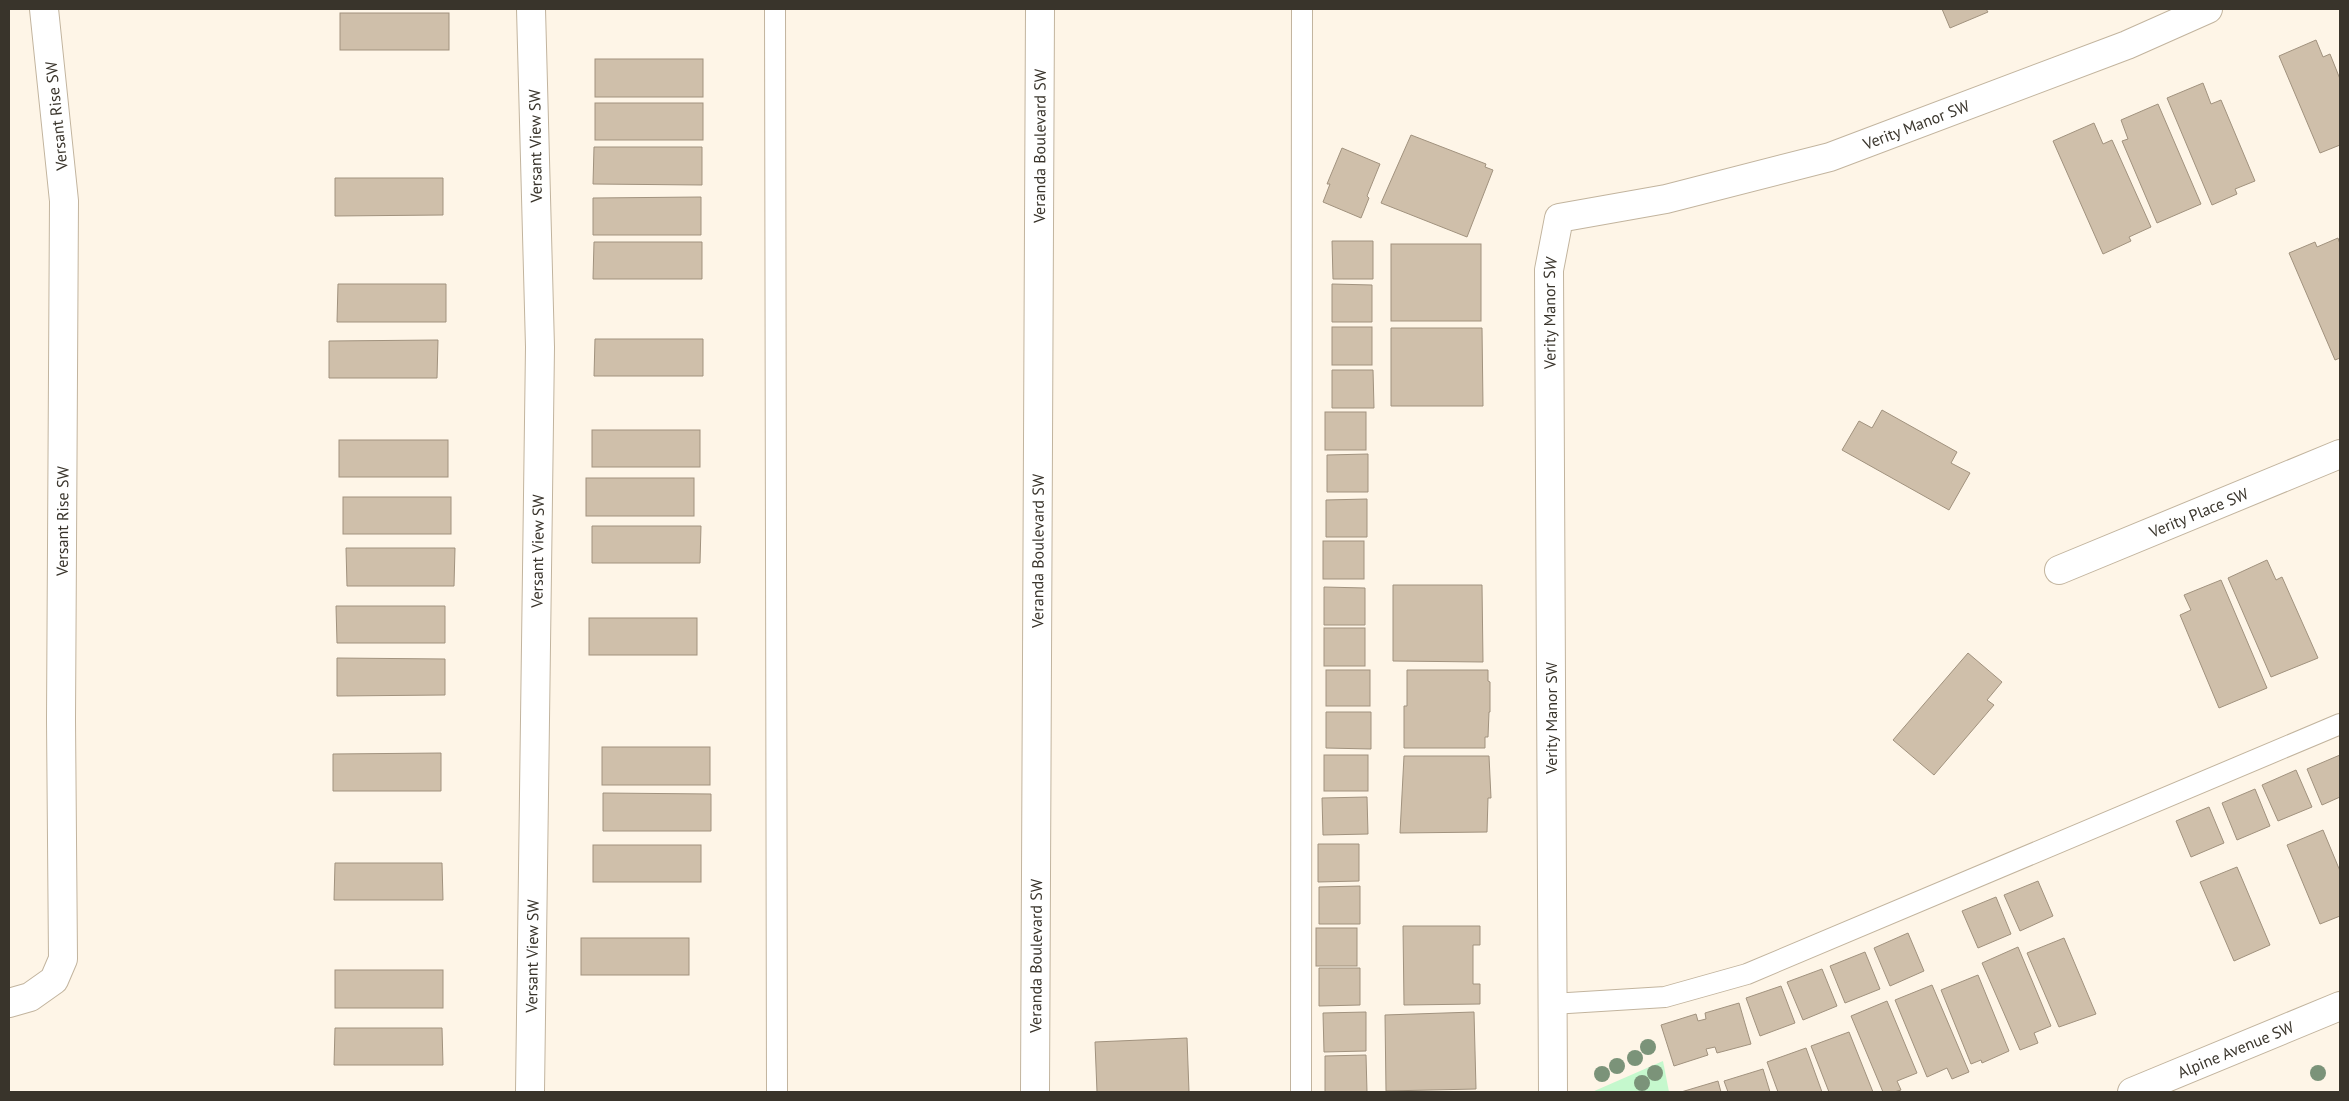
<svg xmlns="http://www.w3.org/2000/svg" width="2349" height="1101" font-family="'PT Sans',sans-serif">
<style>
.green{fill:#c5f8cd}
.building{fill:#cfbfaa;stroke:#a1927e}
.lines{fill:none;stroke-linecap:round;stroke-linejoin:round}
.service-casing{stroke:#c2b49e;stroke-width:22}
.minor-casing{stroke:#c2b49e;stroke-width:30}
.tertiary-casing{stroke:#c2b49e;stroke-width:30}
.service{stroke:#fff;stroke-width:20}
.minor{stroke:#fff;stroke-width:28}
.tertiary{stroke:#fff;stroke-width:28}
.tree{fill:#7b9379}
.labels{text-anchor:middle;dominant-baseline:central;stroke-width:4;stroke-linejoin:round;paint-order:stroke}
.street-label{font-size:16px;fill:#39342b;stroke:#fff}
</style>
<rect width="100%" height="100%" fill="#fef5e7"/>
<polygon class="green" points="1663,1061 1669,1092 1592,1092"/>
<g class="building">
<polygon points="1942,9 1986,9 1988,12 1950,28"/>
<rect x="340" y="13" width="109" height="37"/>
<polygon points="2316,40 2323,57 2330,54 2340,79 2340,145 2320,153 2279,56"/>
<rect x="595" y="59" width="108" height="38"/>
<polygon points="2203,83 2211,104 2221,100 2255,181 2235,189 2237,194 2212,205 2167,98"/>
<rect x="595" y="103" width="108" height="37"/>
<polygon points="2158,104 2201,204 2157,223 2122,141 2128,139 2121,120"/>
<polygon points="2094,123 2103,144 2112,140 2151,227 2129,237 2131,241 2103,254 2053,141"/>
<polygon points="1411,135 1486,164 1485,167 1493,170 1467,237 1381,203"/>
<polygon points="594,147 702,147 702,185 593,184"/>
<polygon points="1342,148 1380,164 1367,196 1369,198 1361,218 1323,202 1330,184 1327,184"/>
<polygon points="335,178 443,178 443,215 335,216"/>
<polygon points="701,197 701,235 593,235 593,198"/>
<polygon points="2338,238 2340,244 2340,358 2335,360 2289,253 2315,242 2317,247"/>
<polygon points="1332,241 1373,241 1373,279 1333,279"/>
<polygon points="594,242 702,242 702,279 593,279"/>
<rect x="1391" y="244" width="90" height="77"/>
<polygon points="338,284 446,284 446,322 337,322"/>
<polygon points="1332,284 1372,285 1372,322 1332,322"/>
<rect x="1332" y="327" width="40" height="38"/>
<polygon points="1391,328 1482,328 1483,406 1391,406"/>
<polygon points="595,339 703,339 703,376 594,376"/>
<polygon points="438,340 437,378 329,378 329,341"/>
<polygon points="1332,370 1373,370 1374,408 1332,408"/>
<polygon points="1882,410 1957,452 1951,463 1970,473 1949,510 1842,450 1859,421 1872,428"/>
<rect x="1325" y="412" width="41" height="38"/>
<rect x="592" y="430" width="108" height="37"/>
<rect x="339" y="440" width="109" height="37"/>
<polygon points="1368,454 1368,492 1327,492 1327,455"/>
<rect x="586" y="478" width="108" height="38"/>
<rect x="343" y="497" width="108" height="37"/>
<polygon points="1367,499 1367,537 1326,537 1326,500"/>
<polygon points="592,526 701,526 700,563 592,563"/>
<rect x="1323" y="541" width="41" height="38"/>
<polygon points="346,548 455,548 454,586 347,586"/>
<polygon points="2267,560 2276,580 2282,577 2318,658 2271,677 2228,578"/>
<polygon points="2221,580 2267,688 2219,708 2180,615 2191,610 2184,595"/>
<polygon points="1393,585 1482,585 1483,662 1393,661"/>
<polygon points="1324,587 1365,588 1365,625 1324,625"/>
<polygon points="336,606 445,606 445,643 337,643"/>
<rect x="589" y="618" width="108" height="37"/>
<rect x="1324" y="628" width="41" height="38"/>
<polygon points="1968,653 2002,682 1987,700 1994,705 1934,775 1893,740"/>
<polygon points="337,658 445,659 445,695 337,696"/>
<rect x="1326" y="670" width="44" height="36"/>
<polygon points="1407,670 1488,670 1488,681 1490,682 1490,712 1489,712 1488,737 1485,737 1485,748 1404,748 1404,706 1407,706"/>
<polygon points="1326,712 1371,712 1371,749 1326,748"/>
<rect x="602" y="747" width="108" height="38"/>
<polygon points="441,753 441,791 333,791 333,754"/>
<rect x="1324" y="755" width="44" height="36"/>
<polygon points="2340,755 2340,797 2322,805 2307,769"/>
<polygon points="1404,756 1489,756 1491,798 1488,798 1487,832 1400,833"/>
<polygon points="2296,770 2312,807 2278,821 2262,785"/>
<polygon points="2255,789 2270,826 2237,840 2222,803"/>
<polygon points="603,793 711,794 711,831 603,831"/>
<polygon points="1367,797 1368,834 1323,835 1322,798"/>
<polygon points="2209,807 2224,843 2191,857 2176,821"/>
<polygon points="2323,830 2340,871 2340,916 2320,924 2287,845"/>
<polygon points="1318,844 1359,844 1359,881 1318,882"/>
<rect x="593" y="845" width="108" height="37"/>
<polygon points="335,863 442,863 443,900 334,900"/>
<polygon points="2237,867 2270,945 2234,961 2200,882"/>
<polygon points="2038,881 2053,916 2020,931 2004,895"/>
<polygon points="1360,886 1360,924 1319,924 1319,887"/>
<polygon points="1996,897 2011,934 1978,948 1962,911"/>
<polygon points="1403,926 1480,926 1480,945 1473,945 1473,984 1480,984 1480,1004 1404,1005"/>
<rect x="1316" y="928" width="41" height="38"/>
<polygon points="1908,933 1924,971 1890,986 1874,948"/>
<rect x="581" y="938" width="108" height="37"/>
<polygon points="2064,938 2096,1014 2059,1027 2027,953"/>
<polygon points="2018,947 2051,1026 2034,1033 2038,1043 2020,1050 1982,963"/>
<polygon points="1865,952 1880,989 1845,1003 1830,966"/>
<polygon points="1319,968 1360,968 1360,1005 1319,1006"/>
<polygon points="1822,969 1837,1006 1803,1020 1787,982"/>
<rect x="335" y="970" width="108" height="38"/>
<polygon points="1978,975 2009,1051 1982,1063 1981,1060 1971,1064 1941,990"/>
<polygon points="1932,985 1969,1072 1952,1079 1947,1068 1927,1077 1895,1000"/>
<polygon points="1781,986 1795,1023 1760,1036 1746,998"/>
<polygon points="1887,1001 1917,1073 1897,1081 1901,1090 1894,1092 1883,1092 1851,1016"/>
<polygon points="1739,1003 1751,1044 1717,1053 1715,1047 1706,1049 1708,1055 1674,1066 1661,1025 1696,1014 1698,1021 1706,1019 1705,1013"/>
<polygon points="1366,1012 1366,1051 1324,1052 1323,1013"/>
<polygon points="1474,1012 1476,1089 1386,1091 1385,1015"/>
<polygon points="335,1028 442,1028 443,1065 334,1065"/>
<polygon points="1849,1032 1873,1092 1829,1092 1811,1046"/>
<polygon points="1187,1038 1189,1092 1097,1092 1095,1042"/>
<polygon points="1806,1048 1822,1092 1778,1092 1767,1062"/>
<polygon points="1366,1055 1367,1092 1325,1092 1325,1056"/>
<polygon points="1763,1069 1770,1092 1728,1092 1724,1081"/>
<polygon points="1718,1081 1721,1092 1681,1092"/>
</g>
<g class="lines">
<g class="service-casing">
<g id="service">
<polyline points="775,9 777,1092"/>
<polyline points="1552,1004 1665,997 1747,974 2340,724"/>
<polyline points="1301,1092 1302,9"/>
</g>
</g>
<g class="minor-casing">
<g id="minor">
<path id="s1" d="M2059 570 2340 454"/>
<path id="s2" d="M9 1003 30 997 54 980 63 959 61 720 64 201 44 9"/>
<path id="s3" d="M530 1092 540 347 531 9"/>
<path id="s4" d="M1035 1092 1040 9"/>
<path id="s5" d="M1553 1092 1549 270 1559 218 1666 199 1830 157 2127 45 2208 9"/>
</g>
</g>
<g class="tertiary-casing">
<g id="tertiary">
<path id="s6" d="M2132 1092 2340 1006"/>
</g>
</g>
<use href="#service" class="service"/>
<use href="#minor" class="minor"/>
<use href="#tertiary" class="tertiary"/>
</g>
<g class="tree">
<circle cx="1648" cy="1047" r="8"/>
<circle cx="1635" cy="1058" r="8"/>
<circle cx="1617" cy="1066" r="8"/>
<circle cx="1655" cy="1073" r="8"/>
<circle cx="2318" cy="1073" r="8"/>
<circle cx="1602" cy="1074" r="8"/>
<circle cx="1642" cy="1083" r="8"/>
</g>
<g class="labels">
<g class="street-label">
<text transform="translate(56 116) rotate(-96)">Versant Rise SW</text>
<text stroke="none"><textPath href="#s5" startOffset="1245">Verity Manor SW</textPath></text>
<text transform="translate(535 146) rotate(-91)">Versant View SW</text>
<text stroke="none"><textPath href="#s4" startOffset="946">Veranda Boulevard SW</textPath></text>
<text stroke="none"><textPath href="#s5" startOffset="779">Verity Manor SW</textPath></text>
<text stroke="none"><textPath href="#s1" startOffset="151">Verity Place SW</textPath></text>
<text stroke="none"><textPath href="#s2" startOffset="512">Versant Rise SW</textPath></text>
<text stroke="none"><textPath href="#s3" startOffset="541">Versant View SW</textPath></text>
<text stroke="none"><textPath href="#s4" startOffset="541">Veranda Boulevard SW</textPath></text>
<text transform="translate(1551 718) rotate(-90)">Verity Manor SW</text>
<text stroke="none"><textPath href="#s3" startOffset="136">Versant View SW</textPath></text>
<text stroke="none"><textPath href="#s4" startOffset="136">Veranda Boulevard SW</textPath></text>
<text stroke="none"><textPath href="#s6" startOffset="112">Alpine Avenue SW</textPath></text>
</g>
</g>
<rect width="2349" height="1101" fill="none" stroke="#39342b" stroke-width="20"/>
</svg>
